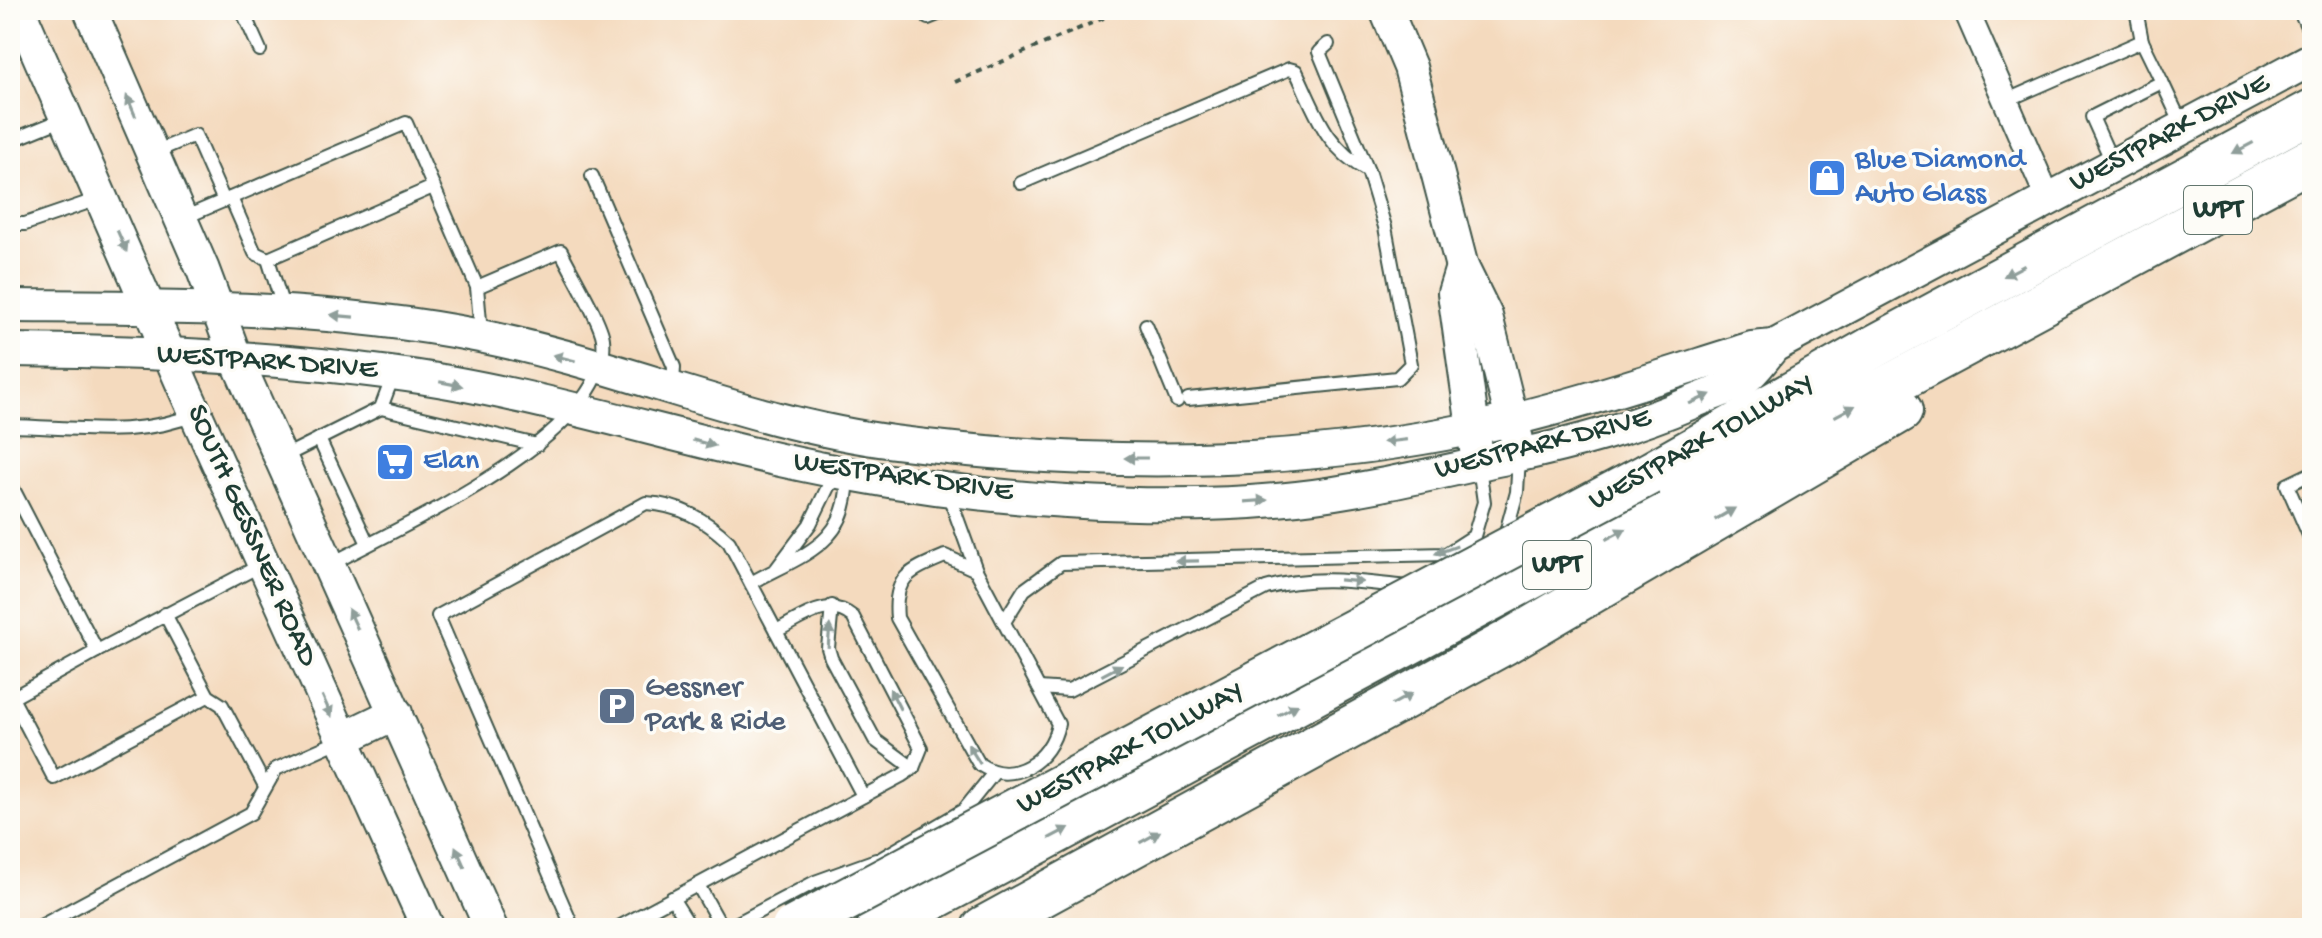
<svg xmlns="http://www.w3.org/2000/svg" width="2322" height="938" font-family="'Gochi Hand',sans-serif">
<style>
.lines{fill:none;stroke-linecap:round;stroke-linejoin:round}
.lane-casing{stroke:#3f5549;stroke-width:16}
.street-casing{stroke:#3f5549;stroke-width:28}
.secondary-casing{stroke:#3f5549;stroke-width:36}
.highway-casing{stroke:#3f5549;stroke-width:46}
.path{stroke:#3f5549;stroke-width:4;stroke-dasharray:6 6;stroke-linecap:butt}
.lane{stroke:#fff;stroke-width:12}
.street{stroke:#fff;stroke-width:24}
.secondary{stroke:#fff;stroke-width:32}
.highway{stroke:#fff;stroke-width:42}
.highway-bridge-casing{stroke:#3f5549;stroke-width:46;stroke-linecap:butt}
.highway-bridge{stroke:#fff;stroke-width:42}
.oneway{fill:#8f9e9a}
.labels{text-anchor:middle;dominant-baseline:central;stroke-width:7;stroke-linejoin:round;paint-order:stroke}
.shield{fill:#fdfcf7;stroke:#62766e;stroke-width:2}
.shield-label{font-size:28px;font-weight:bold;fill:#1f3d34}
.street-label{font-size:30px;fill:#1f3d34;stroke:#fdfcf7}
.shop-label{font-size:30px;fill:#366cbe;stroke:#fdfcf7;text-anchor:start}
.service-label{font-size:30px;fill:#4e5e75;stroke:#fdfcf7;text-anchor:start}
</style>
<rect width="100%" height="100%" fill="#fdfcf7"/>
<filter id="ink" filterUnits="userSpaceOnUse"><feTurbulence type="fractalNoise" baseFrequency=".0125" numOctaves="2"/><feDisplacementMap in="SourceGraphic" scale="16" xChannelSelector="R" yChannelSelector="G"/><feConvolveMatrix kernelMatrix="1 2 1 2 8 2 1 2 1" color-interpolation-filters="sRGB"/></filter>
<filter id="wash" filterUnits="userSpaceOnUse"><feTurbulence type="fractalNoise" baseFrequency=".006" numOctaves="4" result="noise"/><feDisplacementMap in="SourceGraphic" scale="32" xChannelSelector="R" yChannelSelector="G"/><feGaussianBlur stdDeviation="1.8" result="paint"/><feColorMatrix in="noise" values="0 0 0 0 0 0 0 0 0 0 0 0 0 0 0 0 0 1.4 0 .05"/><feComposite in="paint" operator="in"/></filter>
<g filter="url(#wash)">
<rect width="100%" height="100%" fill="#f4dabe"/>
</g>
<g filter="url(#ink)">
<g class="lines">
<g class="lane-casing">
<g id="lane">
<polyline points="242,10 260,50"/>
<polyline points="2136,10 2142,41 2162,82"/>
<polyline points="928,18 948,10"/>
<polyline points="2005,101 2142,41"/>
<polyline points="10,141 64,119"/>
<polyline points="155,152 195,135 224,201"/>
<polyline points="2113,164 2092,117 2162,82 2183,127"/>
<polyline points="592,176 674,367 673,385"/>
<path d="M1021 183 1289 69 1296 71C1316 113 1325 147 1368 171"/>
<polyline points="231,198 255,253 268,259 284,310"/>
<polyline points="181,219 406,123 477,287 481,333"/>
<polyline points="10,224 25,224 98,199"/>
<polyline points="268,259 433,187"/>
<polyline points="1146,325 1177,401"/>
<polyline points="1188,399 1397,378 1411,364 1385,227 1368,171 1319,52 1328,44"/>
<polyline points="381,408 537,445"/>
<path d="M10 426C73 427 136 439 196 414"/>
<polyline points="319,439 368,544"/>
<polyline points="281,458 381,408 393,376"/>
<polyline points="2312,473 2287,485 2312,542"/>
<polyline points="10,483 97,651 263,564"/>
<path d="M948 493 976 570 1058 724C1051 761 1012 787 979 764L897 618C893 577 909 571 945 556L976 570"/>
<polyline points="1505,536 1517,492 1519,456"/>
<path d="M331 564C401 526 614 433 603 339 601 321 570 270 561 251L477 287"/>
<path d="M751 583C801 555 851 544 847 474L829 485 810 524 777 568"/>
<polyline points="832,606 828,648 831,658 875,740 913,768"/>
<polyline points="165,614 208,696 222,705 265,786"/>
<polyline points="1004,622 1024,590 1061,563 1446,554 1474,536 1484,502 1479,467"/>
<path d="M1039 688 1069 690 1266 588C1315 574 1360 582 1409 587"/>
<polyline points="10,694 54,778 208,696"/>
<polyline points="12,698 97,651"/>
<polyline points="872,864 964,810 993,774"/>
<polyline points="698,885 722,928"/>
<polyline points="672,898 691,928"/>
<polyline points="37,928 251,813 276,769 341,740"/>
<path d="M573 928 438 616 646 503C680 505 705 519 729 542L863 796"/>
<path d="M617 928 901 776 913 768 921 748 853 617C827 596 802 618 776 631"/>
<polyline points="728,928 815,882 876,860"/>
</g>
</g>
<g class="street-casing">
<g id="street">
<polyline points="1966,10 2048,198"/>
<polyline points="2306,10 2312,23"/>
</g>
</g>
<g class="secondary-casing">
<g id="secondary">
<polyline points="19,10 185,390 428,928"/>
<polyline points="90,10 203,270 235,356 491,928"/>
<polyline points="1386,10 1410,67 1462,267 1486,316 1517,440"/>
<polyline points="1462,267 1454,293 1476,449"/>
<path d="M10 306C168 307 324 305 480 336 620 364 752 424 894 442 1083 466 1282 468 1470 429 1566 409 1659 377 1752 348L1774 346"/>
<path d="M10 350C137 351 265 356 391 373 545 393 692 445 844 473 985 500 1155 513 1297 498 1369 490 1440 472 1511 457 1576 443 1632 428 1693 402 1709 395 1729 389 1743 380 1755 372 1764 357 1774 346L2312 59"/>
<polyline points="342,739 396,713"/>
</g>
</g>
<g class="highway-casing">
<g id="highway">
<polyline points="1649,474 1877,345 2312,111"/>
<polyline points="878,928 2312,159"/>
<polyline points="983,928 1505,643 1901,411"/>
</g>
</g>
<polyline class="path" points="955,82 1122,10"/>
<use href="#lane" class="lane"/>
<use href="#street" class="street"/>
<use href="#secondary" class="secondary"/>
<use href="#highway" class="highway"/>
<g class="highway-bridge-casing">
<polyline id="highway-bridge" points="793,928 1649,474"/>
</g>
<use href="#highway-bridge" class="highway-bridge"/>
</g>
<defs><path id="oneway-solid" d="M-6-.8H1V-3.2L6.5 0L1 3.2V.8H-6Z" transform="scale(2)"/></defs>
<g class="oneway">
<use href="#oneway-solid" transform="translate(131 106) rotate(-113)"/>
<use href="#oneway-solid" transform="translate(2243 148) rotate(152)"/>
<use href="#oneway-solid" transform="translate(122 241) rotate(66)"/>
<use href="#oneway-solid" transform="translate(2014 271) rotate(152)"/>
<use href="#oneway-solid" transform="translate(342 316) rotate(-175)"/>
<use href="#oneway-solid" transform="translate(564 358) rotate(-165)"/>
<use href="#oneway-solid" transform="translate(451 384) rotate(11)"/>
<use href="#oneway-solid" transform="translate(1700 399) rotate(-24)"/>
<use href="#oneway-solid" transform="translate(1845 411) rotate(-28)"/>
<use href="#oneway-solid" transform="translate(1395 441) rotate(173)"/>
<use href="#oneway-solid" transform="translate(704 443) rotate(15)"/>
<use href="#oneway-solid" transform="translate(1136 458) rotate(180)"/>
<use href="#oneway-solid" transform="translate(1256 501) rotate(-4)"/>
<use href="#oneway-solid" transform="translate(1725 514) rotate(-30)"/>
<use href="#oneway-solid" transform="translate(1616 534) rotate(-28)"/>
<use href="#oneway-solid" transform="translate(1446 550) rotate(161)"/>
<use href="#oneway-solid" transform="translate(1187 561) rotate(179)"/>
<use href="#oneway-solid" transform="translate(1351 581) rotate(5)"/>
<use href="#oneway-solid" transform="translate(353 619) rotate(-115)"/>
<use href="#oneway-solid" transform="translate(829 636) rotate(-86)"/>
<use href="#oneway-solid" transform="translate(1112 670) rotate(-28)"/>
<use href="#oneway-solid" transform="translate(895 699) rotate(-117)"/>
<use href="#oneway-solid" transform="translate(1402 699) rotate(-29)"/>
<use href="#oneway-solid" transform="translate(327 706) rotate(66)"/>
<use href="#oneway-solid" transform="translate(1288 710) rotate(-28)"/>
<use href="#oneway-solid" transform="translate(974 754) rotate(-122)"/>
<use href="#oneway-solid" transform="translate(1059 833) rotate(-28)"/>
<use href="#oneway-solid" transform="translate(1150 837) rotate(-29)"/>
<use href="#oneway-solid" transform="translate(460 857) rotate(-114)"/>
</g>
</g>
<defs>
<g id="shop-square" transform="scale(2)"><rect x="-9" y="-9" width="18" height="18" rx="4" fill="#3f7fe0" stroke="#fdfcf7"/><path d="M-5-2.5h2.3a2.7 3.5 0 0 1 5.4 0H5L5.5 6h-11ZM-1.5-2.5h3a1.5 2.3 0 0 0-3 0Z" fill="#fff"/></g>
<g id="supermarket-square" transform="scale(2)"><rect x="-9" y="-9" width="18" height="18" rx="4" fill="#3f7fe0" stroke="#fdfcf7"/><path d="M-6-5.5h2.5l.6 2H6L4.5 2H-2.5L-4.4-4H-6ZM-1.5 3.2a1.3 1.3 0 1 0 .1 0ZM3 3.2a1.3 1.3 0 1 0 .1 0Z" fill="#fff"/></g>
<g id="parking-square" transform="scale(2)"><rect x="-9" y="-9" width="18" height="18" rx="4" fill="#5c6f8a" stroke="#fdfcf7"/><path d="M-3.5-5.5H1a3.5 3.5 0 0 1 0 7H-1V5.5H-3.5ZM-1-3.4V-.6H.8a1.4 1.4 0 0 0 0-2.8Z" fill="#fff"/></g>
</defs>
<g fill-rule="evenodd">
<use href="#shop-square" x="1827" y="178"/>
<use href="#supermarket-square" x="395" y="462"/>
<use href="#parking-square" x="617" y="706"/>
</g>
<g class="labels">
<g class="shield">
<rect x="2184" y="186" width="68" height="48" rx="6"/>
<rect x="1523" y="541" width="68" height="48" rx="6"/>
</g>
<g class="shield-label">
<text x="2218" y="210">WPT</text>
<text x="1557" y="565">WPT</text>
</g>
<g class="street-label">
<text transform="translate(2170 134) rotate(-28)">WESTPARK DRIVE</text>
<text transform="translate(267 363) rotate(4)">WESTPARK DRIVE</text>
<text transform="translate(1702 443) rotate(-29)">WESTPARK TOLLWAY</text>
<text transform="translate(1543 445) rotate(-14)">WESTPARK DRIVE</text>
<text transform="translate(903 478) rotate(8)">WESTPARK DRIVE</text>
<text transform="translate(251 536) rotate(66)">SOUTH GESSNER ROAD</text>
<text transform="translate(1131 749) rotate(-28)">WESTPARK TOLLWAY</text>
</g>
<g class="shop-label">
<text x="1855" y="161">Blue Diamond<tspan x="1855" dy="34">Auto Glass</tspan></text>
<text x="423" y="462">Elan</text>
</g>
<g class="service-label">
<text x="645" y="689">Gessner<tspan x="645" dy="34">Park &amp; Ride</tspan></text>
</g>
</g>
<rect width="2322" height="938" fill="none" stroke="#fdfcf7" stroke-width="40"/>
</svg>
